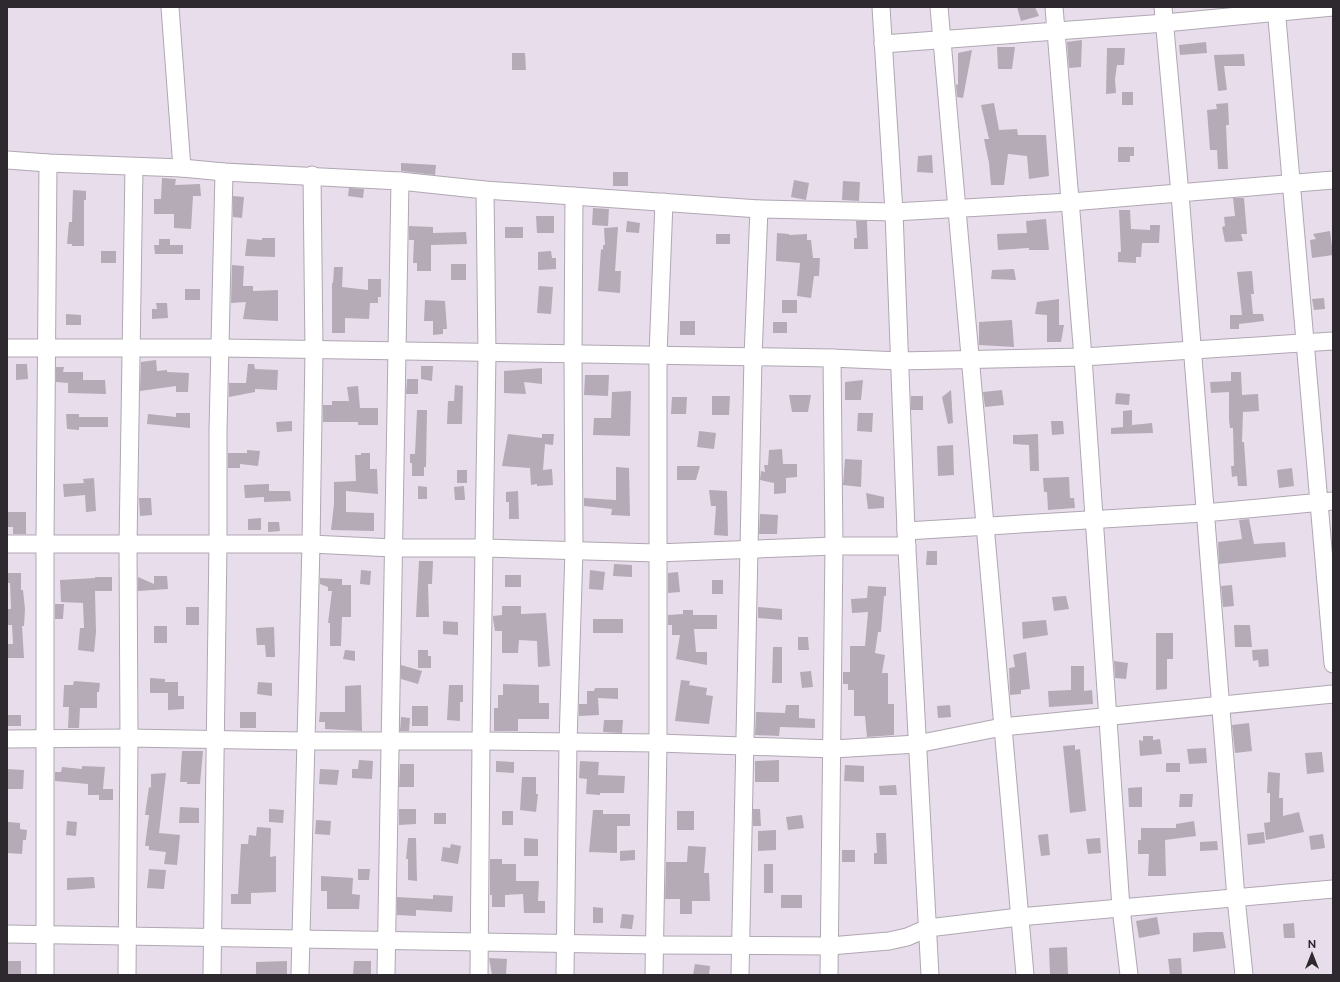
<svg xmlns="http://www.w3.org/2000/svg" width="1340" height="982" font-family="Raleway,sans-serif">
<style>
.building{fill:#b4abb7}
.lines{fill:none;stroke-linecap:round;stroke-linejoin:round}
.minor-casing{stroke:#b0a7b3;stroke-width:19}
.minor{stroke:#fff;stroke-width:17}
</style>
<rect width="100%" height="100%" fill="#e8deeb"/>
<g class="building">
<polygon points="1017,7 1035,7 1039,16 1021,21"/>
<polygon points="1082,40 1081,67 1069,68 1067,42"/>
<polygon points="1206,42 1207,53 1180,55 1179,45"/>
<polygon points="997,47 1015,47 1012,69 998,69"/>
<polygon points="1107,48 1125,48 1124,65 1117,65 1115,79 1116,93 1106,94"/>
<polygon points="972,50 963,98 957,97 956,84 958,85 958,53"/>
<polygon points="512,53 525,53 526,70 512,70"/>
<polygon points="1244,54 1245,66 1224,66 1227,90 1218,91 1214,55"/>
<rect x="1122" y="92" width="11" height="13"/>
<polygon points="994,103 999,130 1017,129 1018,135 1046,135 1049,176 1029,179 1027,156 1008,154 1004,185 991,185 989,163 984,139 989,139 981,105"/>
<polygon points="1228,103 1229,125 1226,125 1228,169 1218,169 1217,150 1210,150 1207,110 1217,109 1216,104"/>
<polygon points="1118,147 1134,147 1134,156 1130,156 1130,162 1118,162"/>
<polygon points="932,155 933,173 917,172 918,156"/>
<polygon points="401,163 436,165 435,175 401,171"/>
<rect x="613" y="172" width="15" height="14"/>
<polygon points="162,178 176,179 175,185 200,184 201,196 193,196 191,229 174,228 174,214 154,214 154,199 161,199"/>
<polygon points="794,180 809,183 806,200 791,197"/>
<polygon points="843,181 860,182 859,201 842,200"/>
<polygon points="349,188 364,189 363,198 348,196"/>
<polygon points="73,190 86,191 86,200 84,200 84,246 72,246 72,244 67,244 69,222 72,222"/>
<polygon points="233,196 244,197 242,218 233,217"/>
<polygon points="1233,198 1244,198 1247,234 1241,234 1243,241 1225,242 1222,227 1225,226 1224,217 1235,216"/>
<polygon points="593,208 609,209 608,226 592,225"/>
<polygon points="1119,210 1130,210 1131,229 1150,230 1150,225 1160,225 1159,243 1142,243 1141,257 1136,257 1136,263 1118,262 1118,252 1121,252"/>
<polygon points="536,216 554,216 554,233 537,233"/>
<polygon points="1046,219 1049,250 1029,250 1029,248 998,250 997,234 1027,233 1026,221"/>
<polygon points="627,221 640,223 639,233 626,232"/>
<polygon points="856,221 867,221 868,249 854,249 854,238 857,238"/>
<polygon points="409,226 433,227 433,233 466,232 467,244 431,245 431,271 417,271 417,263 413,263 414,240 409,240"/>
<rect x="505" y="227" width="18" height="11"/>
<polygon points="618,227 615,271 621,271 620,293 598,291 601,249 603,250 603,245 605,245 604,228"/>
<polygon points="1330,231 1333,255 1312,258 1310,240 1316,239 1313,234"/>
<polygon points="777,233 789,234 789,235 807,234 807,240 811,240 813,258 820,258 819,276 814,276 811,298 797,296 800,263 776,261"/>
<rect x="716" y="234" width="14" height="10"/>
<polygon points="262,238 275,238 275,257 245,256 247,239 262,240"/>
<polygon points="159,239 170,239 170,245 183,245 183,254 155,254 154,245 159,245"/>
<rect x="101" y="251" width="15" height="12"/>
<polygon points="551,251 552,258 556,258 556,269 538,270 538,252"/>
<rect x="451" y="264" width="15" height="16"/>
<polygon points="232,265 244,266 243,286 253,286 253,291 278,290 278,321 243,319 246,302 231,303"/>
<polygon points="334,267 343,267 342,287 368,290 368,279 381,279 381,297 378,297 378,303 370,303 369,319 345,318 345,333 332,333 332,283 333,283"/>
<polygon points="1014,269 1016,280 991,279 992,270"/>
<polygon points="1252,271 1254,294 1251,294 1253,314 1263,314 1264,321 1239,324 1239,329 1230,329 1230,315 1242,315 1237,272"/>
<polygon points="539,286 553,287 551,314 537,313"/>
<rect x="185" y="289" width="15" height="11"/>
<polygon points="1324,298 1325,309 1314,310 1312,299"/>
<polygon points="1059,299 1059,325 1064,325 1061,342 1047,342 1047,315 1035,314 1037,302"/>
<polygon points="425,300 445,301 447,329 443,329 443,334 433,335 433,321 424,321"/>
<rect x="782" y="300" width="15" height="13"/>
<polygon points="156,303 167,303 168,318 152,319 152,309 157,309"/>
<polygon points="66,314 81,315 81,325 66,325"/>
<polygon points="1012,320 1014,347 979,345 979,322"/>
<rect x="680" y="321" width="15" height="14"/>
<rect x="773" y="322" width="14" height="11"/>
<polygon points="156,360 157,371 167,370 167,372 189,373 188,392 176,392 176,386 140,391 141,362"/>
<polygon points="16,364 27,364 28,379 16,380"/>
<polygon points="248,364 254,364 255,369 278,370 277,390 255,389 255,392 229,397 229,383 246,383"/>
<polygon points="421,366 433,366 432,381 421,379"/>
<polygon points="56,367 64,367 63,372 83,372 83,380 105,380 106,394 68,393 68,383 56,382"/>
<polygon points="542,368 542,384 524,382 526,394 504,393 504,371"/>
<polygon points="1231,372 1241,372 1242,395 1258,394 1259,411 1243,412 1242,442 1244,442 1247,486 1238,486 1237,476 1232,477 1231,466 1234,466 1233,428 1230,428 1229,419 1229,392 1211,393 1210,382 1231,381"/>
<polygon points="585,375 609,375 608,396 584,395"/>
<polygon points="407,379 418,379 418,394 406,394"/>
<polygon points="863,380 861,400 845,400 845,382"/>
<polygon points="455,385 463,386 462,424 447,424 448,401 454,401"/>
<polygon points="358,386 360,408 378,408 378,425 358,425 358,422 323,422 323,405 332,405 332,401 349,401 347,387"/>
<polygon points="951,390 953,423 948,424 942,397"/>
<polygon points="1002,390 1004,405 985,407 983,392"/>
<polygon points="631,391 630,436 593,435 594,418 611,418 612,392"/>
<polygon points="1116,393 1130,394 1129,405 1115,404"/>
<polygon points="789,395 811,395 808,412 792,412"/>
<polygon points="712,396 730,396 729,415 712,415"/>
<rect x="911" y="396" width="12" height="14"/>
<polygon points="672,397 687,397 686,414 671,414"/>
<polygon points="417,410 427,410 426,467 424,467 424,476 412,476 412,463 410,463 410,454 415,454"/>
<polygon points="1132,410 1132,425 1152,423 1153,433 1111,434 1111,428 1123,427 1123,411"/>
<polygon points="176,413 190,413 190,428 147,424 148,414 176,417"/>
<polygon points="858,413 873,413 872,432 857,431"/>
<polygon points="66,414 79,414 79,417 108,417 108,427 79,427 79,430 67,429"/>
<polygon points="292,421 292,431 277,432 276,422"/>
<polygon points="1051,421 1063,421 1064,434 1052,435"/>
<polygon points="699,431 716,433 714,449 697,447"/>
<polygon points="508,434 542,438 542,434 554,434 553,445 545,444 543,470 552,469 553,485 537,486 537,484 531,485 530,468 502,466"/>
<polygon points="1038,434 1039,471 1030,471 1029,445 1013,444 1013,435"/>
<polygon points="953,445 954,475 938,476 937,446"/>
<polygon points="782,449 783,464 797,464 797,477 786,478 786,493 774,494 774,483 760,480 761,471 765,472 764,465 768,465 769,450"/>
<polygon points="247,450 260,451 258,466 240,464 240,468 228,468 228,453 247,453"/>
<polygon points="361,453 370,453 370,469 377,469 378,494 346,491 346,512 374,513 374,531 331,530 334,504 334,482 356,481 355,455 361,455"/>
<polygon points="845,459 862,460 861,487 843,485"/>
<polygon points="677,466 700,466 696,480 677,480"/>
<polygon points="616,467 629,468 630,516 611,515 612,509 584,506 584,498 616,500"/>
<polygon points="1292,468 1294,486 1279,488 1277,470"/>
<rect x="457" y="470" width="10" height="13"/>
<polygon points="1069,477 1070,498 1074,498 1075,508 1048,510 1047,492 1044,492 1043,478"/>
<polygon points="94,478 96,511 86,512 85,495 64,497 63,484 84,483 83,479"/>
<polygon points="269,484 269,491 290,491 291,501 264,502 264,497 245,498 244,485"/>
<polygon points="418,486 427,487 427,499 418,499"/>
<polygon points="464,486 465,500 455,500 454,487"/>
<polygon points="709,490 727,491 728,536 714,535 716,506 711,506"/>
<polygon points="518,491 519,519 509,519 509,502 506,502 506,492"/>
<polygon points="866,493 884,497 884,508 868,509"/>
<polygon points="139,498 151,498 152,515 140,516"/>
<polygon points="8,512 26,512 26,534 13,534 13,527 8,527"/>
<polygon points="760,514 778,515 777,534 759,534"/>
<polygon points="261,518 261,530 248,530 248,519"/>
<polygon points="1249,519 1254,544 1285,542 1286,557 1219,564 1218,542 1242,539 1239,520"/>
<polygon points="268,522 279,522 280,531 268,532"/>
<polygon points="927,551 937,551 937,565 926,565"/>
<polygon points="419,561 433,561 432,584 428,584 429,617 416,617"/>
<polygon points="614,564 632,565 632,577 613,576"/>
<polygon points="361,570 371,571 370,585 360,584"/>
<polygon points="590,570 605,572 603,590 589,589"/>
<polygon points="678,572 680,592 668,593 668,573"/>
<polygon points="7,573 21,573 21,590 23,590 25,609 24,626 22,626 24,658 7,658 7,644 13,644 12,625 7,625 7,609 11,609 10,583 7,583"/>
<rect x="505" y="575" width="16" height="12"/>
<polygon points="154,576 167,576 168,589 138,591 138,577 154,584"/>
<polygon points="95,577 112,577 112,591 95,591 96,632 94,652 78,650 80,628 84,628 83,603 61,602 60,580 95,578"/>
<polygon points="320,578 342,579 342,585 351,585 351,617 342,617 341,646 330,646 330,623 328,623 332,591 328,591 328,587 320,584"/>
<rect x="712" y="580" width="11" height="14"/>
<polygon points="1232,585 1234,606 1223,607 1221,586"/>
<polygon points="868,586 886,587 886,596 884,596 881,632 878,632 875,653 885,655 882,673 888,673 888,704 894,704 894,735 867,737 865,716 854,716 854,690 848,690 848,684 843,684 843,672 850,672 850,646 865,646 868,612 852,613 851,599 867,598"/>
<polygon points="1066,596 1069,609 1054,611 1052,597"/>
<polygon points="55,604 64,604 63,619 55,619"/>
<polygon points="502,606 521,606 521,614 546,613 550,666 538,667 537,641 519,640 518,653 502,653 502,631 495,631 493,619 493,616 502,615"/>
<rect x="186" y="607" width="13" height="18"/>
<polygon points="758,607 782,609 782,620 758,618"/>
<polygon points="683,610 693,610 693,615 717,615 717,629 694,629 696,652 707,652 707,665 676,659 680,635 672,635 672,625 668,625 668,615 683,614"/>
<rect x="593" y="619" width="30" height="14"/>
<polygon points="1046,620 1048,635 1023,639 1022,622"/>
<polygon points="443,621 458,622 458,635 443,634"/>
<polygon points="1234,625 1250,625 1252,647 1235,647"/>
<rect x="154" y="626" width="13" height="17"/>
<polygon points="274,627 275,657 266,657 265,645 257,645 256,628"/>
<polygon points="1156,633 1173,633 1173,659 1167,659 1167,689 1156,690"/>
<polygon points="798,637 808,637 809,650 798,650"/>
<polygon points="773,647 782,647 782,683 772,683"/>
<polygon points="1268,649 1269,666 1259,667 1258,660 1253,661 1252,650"/>
<polygon points="345,650 355,651 355,661 343,659"/>
<polygon points="418,650 428,650 428,656 431,656 431,668 418,668"/>
<polygon points="1026,652 1030,689 1021,690 1021,694 1010,695 1009,668 1015,667 1013,655"/>
<polygon points="1114,661 1128,663 1126,679 1115,678"/>
<polygon points="401,665 422,671 418,684 401,679"/>
<polygon points="1071,666 1084,666 1084,691 1092,690 1093,704 1049,707 1048,691 1071,690"/>
<polygon points="811,671 813,687 802,688 800,672"/>
<polygon points="150,678 165,679 165,682 178,682 178,696 184,696 184,709 168,710 168,693 150,693"/>
<polygon points="681,680 690,681 689,685 707,688 706,695 713,696 709,724 675,721"/>
<polygon points="74,681 100,683 99,692 97,692 97,708 80,708 79,728 68,728 69,707 63,707 64,685 73,685"/>
<polygon points="258,682 272,683 272,696 257,694"/>
<polygon points="503,684 539,685 539,703 549,703 549,719 518,719 518,731 494,731 494,708 498,708 498,695 503,695"/>
<polygon points="361,685 362,731 325,729 325,722 319,722 320,712 345,712 345,686"/>
<polygon points="449,685 463,685 463,702 460,702 460,721 447,720"/>
<polygon points="595,688 618,688 618,699 598,698 599,715 579,716 579,704 587,704 587,691 594,691"/>
<polygon points="786,705 799,705 799,718 815,719 815,728 780,727 779,736 755,735 756,712 785,713"/>
<polygon points="950,705 951,717 938,718 937,706"/>
<rect x="412" y="706" width="16" height="20"/>
<rect x="240" y="712" width="16" height="16"/>
<rect x="7" y="715" width="14" height="11"/>
<polygon points="401,717 410,718 409,731 400,731"/>
<polygon points="604,720 623,720 622,733 603,732"/>
<polygon points="1249,723 1252,751 1235,753 1232,725"/>
<polygon points="1143,736 1153,736 1153,740 1160,739 1162,754 1140,756 1139,740 1143,741"/>
<polygon points="1075,745 1075,750 1080,749 1086,811 1070,813 1063,746"/>
<polygon points="1206,748 1207,763 1189,764 1187,749"/>
<polygon points="182,751 203,751 200,784 187,784 187,782 180,782"/>
<polygon points="1322,752 1324,772 1307,774 1305,753"/>
<polygon points="359,760 373,761 372,779 352,778 352,769 358,769"/>
<polygon points="779,760 779,782 755,782 755,761"/>
<polygon points="496,761 514,762 514,773 496,772"/>
<polygon points="580,761 599,762 598,775 625,776 624,793 600,793 600,795 586,794 587,779 579,778"/>
<rect x="1166" y="763" width="14" height="9"/>
<polygon points="400,764 414,764 414,787 399,787"/>
<polygon points="845,765 864,766 864,782 844,781"/>
<polygon points="82,766 105,767 103,789 113,789 113,800 99,800 99,795 88,795 88,784 55,781 55,772 61,772 62,767 82,769"/>
<polygon points="7,769 24,770 23,789 7,789"/>
<polygon points="320,769 339,770 337,785 319,784"/>
<polygon points="1268,772 1280,773 1279,798 1283,798 1283,816 1299,812 1304,832 1266,840 1264,823 1270,822 1270,793 1267,793"/>
<polygon points="166,773 159,833 180,835 177,865 164,864 166,852 149,850 149,846 145,846 149,815 145,815 149,787 151,788 151,774"/>
<polygon points="522,777 536,777 536,794 538,794 536,812 520,810"/>
<polygon points="896,785 897,795 880,795 879,786"/>
<polygon points="1142,787 1142,807 1129,807 1128,788"/>
<polygon points="1180,794 1193,794 1192,807 1179,807"/>
<polygon points="180,807 199,808 199,823 179,823"/>
<polygon points="269,809 284,810 283,823 269,822"/>
<polygon points="399,809 416,809 416,824 399,825"/>
<polygon points="753,809 760,809 761,826 753,826"/>
<polygon points="593,810 603,810 603,814 630,814 630,826 617,826 617,853 589,852"/>
<rect x="502" y="811" width="11" height="14"/>
<rect x="677" y="811" width="17" height="19"/>
<rect x="434" y="813" width="12" height="11"/>
<polygon points="802,815 804,828 788,830 786,817"/>
<polygon points="316,820 331,821 330,835 315,834"/>
<polygon points="67,821 77,822 76,836 66,835"/>
<polygon points="1194,821 1196,836 1165,840 1166,876 1148,876 1149,854 1138,854 1138,840 1141,840 1141,828 1176,828 1176,824"/>
<polygon points="8,822 20,823 20,829 27,830 26,840 23,840 22,854 7,853"/>
<polygon points="257,827 271,828 270,857 276,856 276,892 251,893 251,904 231,904 231,894 238,894 241,844 248,844 249,835 256,836"/>
<polygon points="776,830 776,850 758,851 758,831"/>
<polygon points="1264,832 1265,843 1248,845 1247,834"/>
<polygon points="876,833 886,833 887,864 874,864 874,853 877,853"/>
<polygon points="1048,834 1050,855 1041,856 1038,835"/>
<polygon points="1323,834 1325,848 1311,850 1309,836"/>
<polygon points="408,838 416,838 417,881 408,880 408,859 406,859"/>
<polygon points="524,838 538,839 538,856 524,856"/>
<polygon points="1100,838 1101,853 1088,854 1086,839"/>
<polygon points="1217,841 1218,850 1200,851 1200,842"/>
<polygon points="451,844 461,846 458,864 441,861 443,847 450,848"/>
<polygon points="688,846 706,847 704,873 709,873 710,901 692,901 692,914 680,914 680,899 665,899 666,862 687,862"/>
<polygon points="635,850 635,860 620,861 620,851"/>
<rect x="842" y="850" width="13" height="12"/>
<polygon points="490,859 502,859 502,864 516,864 516,881 539,881 538,901 545,901 545,913 524,913 523,894 505,895 505,907 492,907 492,895 490,895"/>
<rect x="764" y="864" width="9" height="29"/>
<polygon points="149,869 166,870 164,889 147,888"/>
<polygon points="358,869 370,869 369,880 358,880"/>
<polygon points="321,876 353,878 352,894 360,895 359,909 327,909 327,891 321,891"/>
<polygon points="94,877 95,888 67,890 67,878"/>
<polygon points="433,895 453,896 452,912 416,910 416,916 397,915 397,897 433,899"/>
<rect x="781" y="895" width="21" height="13"/>
<polygon points="593,907 603,908 603,923 593,923"/>
<polygon points="622,914 634,915 632,929 620,928"/>
<polygon points="1157,917 1160,934 1139,938 1136,921"/>
<polygon points="1294,923 1295,938 1284,938 1283,924"/>
<polygon points="1208,932 1223,932 1226,948 1193,952 1193,933"/>
<polygon points="1067,947 1068,975 1050,974 1049,948"/>
<polygon points="489,958 507,959 506,975 492,975"/>
<polygon points="1181,958 1182,975 1170,975 1168,959"/>
<rect x="7" y="961" width="14" height="14"/>
<polygon points="287,961 287,975 256,975 256,962"/>
<polygon points="354,961 371,961 371,975 353,975"/>
<polygon points="695,964 710,966 709,975 693,975"/>
</g>
<g class="lines">
<g class="minor-casing">
<g id="minor">
<polyline points="170,7 182,168"/>
<polyline points="881,7 894,212 906,531 930,975"/>
<polyline points="939,7 1025,975"/>
<polyline points="1054,7 1083,357 1121,908 1129,975"/>
<polyline points="1163,7 1180,194 1236,898 1244,975"/>
<polyline points="1276,7 1333,664"/>
<polyline points="883,44 1165,23 1333,7"/>
<polyline points="7,160 48,163 182,168 224,172 400,181 485,190 759,209 894,212 1071,202 1333,180"/>
<polyline points="7,348 219,348 832,358 899,361 1083,357 1333,341"/>
<polyline points="906,531 1204,513 1333,501"/>
<polyline points="7,544 311,544 393,548 485,548 657,553 834,546 907,546"/>
<polyline points="7,739 129,738 305,741 481,741 658,743 833,749 917,744 1002,727 1333,694"/>
<polyline points="7,934 655,945 830,946 889,941 907,937 928,928 1019,917 1333,889"/>
<polyline points="45,975 45,543 48,163"/>
<polyline points="127,975 129,738 128,545 134,167"/>
<polyline points="212,975 218,544 218,431 224,172"/>
<polyline points="300,975 311,544 314,351 312,175"/>
<polyline points="386,975 400,181"/>
<polyline points="479,975 481,741 487,353 485,190"/>
<polyline points="565,975 568,743 574,550 573,354 574,196"/>
<polyline points="654,975 658,743 658,355 664,202"/>
<polyline points="740,975 753,357 759,209"/>
<polyline points="829,975 834,546 832,358"/>
</g>
</g>
<use href="#minor" class="minor"/>
</g>
<rect width="1340" height="982" fill="none" stroke="#2d292e" stroke-width="16"/>
<g transform="translate(1312 954)" stroke="#e8deeb" stroke-width="3" paint-order="stroke">
<path d="M0-3L7 15L0 10L-7 15Z" fill="#2d292e"/>
<text y="-6" font-size="11" font-weight="bold" text-anchor="middle" fill="#2d292e">N</text>
</g>
</svg>
